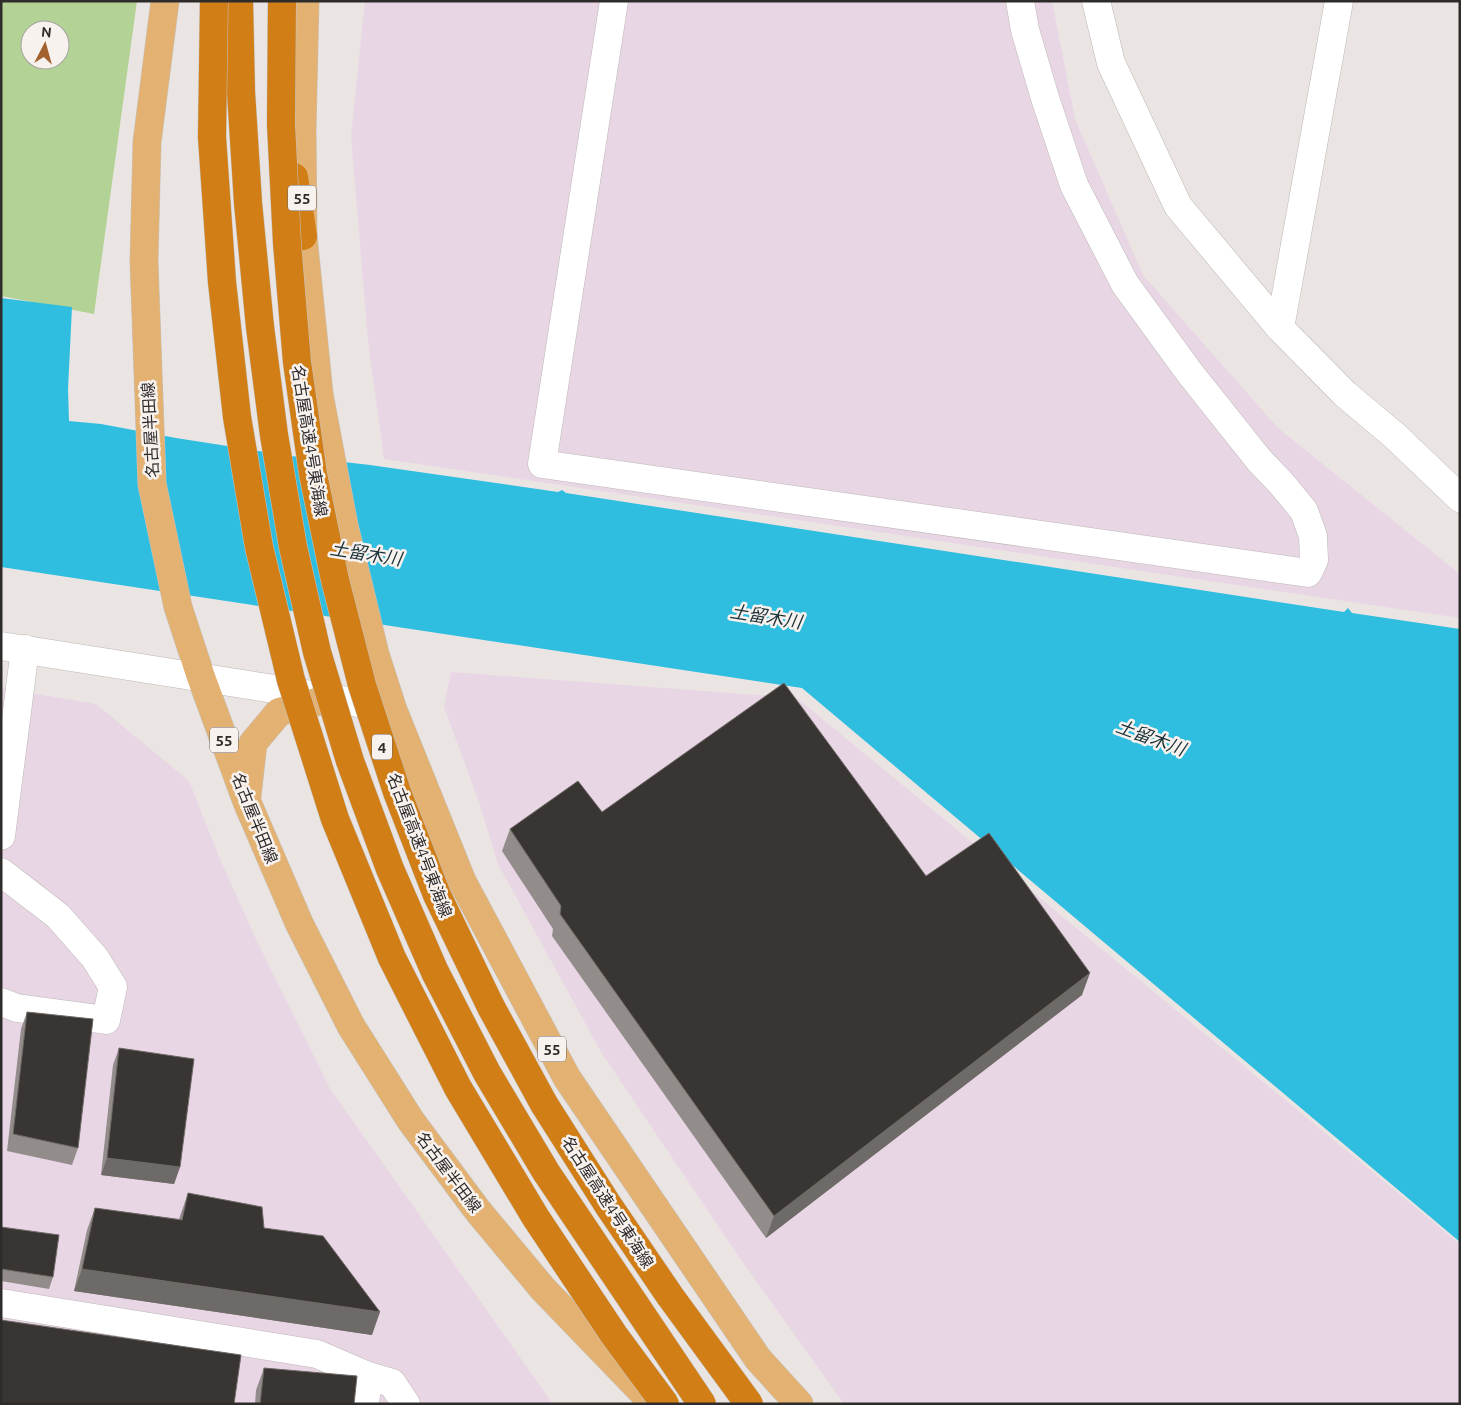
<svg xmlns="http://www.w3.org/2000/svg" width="1461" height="1405" font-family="Ubuntu,'Noto Sans JP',sans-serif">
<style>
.industrial{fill:#e9d6e5}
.green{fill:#b3d295;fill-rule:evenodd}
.water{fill:#2fbee0}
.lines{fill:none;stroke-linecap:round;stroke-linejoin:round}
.minor-casing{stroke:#bcb7b4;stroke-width:29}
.major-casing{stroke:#c4c4c4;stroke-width:29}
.highway-casing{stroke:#c4c4c4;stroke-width:29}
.minor{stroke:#fff;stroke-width:28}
.major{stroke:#e3b273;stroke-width:28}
.highway{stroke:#d17e16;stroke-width:28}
.highway-bridge-casing{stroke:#c4c4c4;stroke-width:29;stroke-linecap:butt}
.highway-bridge{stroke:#d17e16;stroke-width:28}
.wall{fill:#928d8a}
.shaded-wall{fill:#6e6a67}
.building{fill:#393532;stroke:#6e6a67}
.labels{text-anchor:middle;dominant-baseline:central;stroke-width:5;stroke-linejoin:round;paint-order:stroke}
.shield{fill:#f8f2ef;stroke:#6b6766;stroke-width:1}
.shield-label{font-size:15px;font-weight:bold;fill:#2e2c2b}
.street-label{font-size:16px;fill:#2e2c2b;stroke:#f8f2ef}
.water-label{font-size:18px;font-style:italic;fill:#1a3137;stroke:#f8f2ef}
</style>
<rect width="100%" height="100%" fill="#eae5e2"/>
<g class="industrial">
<polygon points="365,1 1052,1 1075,119 1143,275 1278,428 1460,574 1460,618 384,459 368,342 351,136"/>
<polygon points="451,672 797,698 1460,1244 1460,1404 844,1404 739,1257 601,1052 498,864 480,805 444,707"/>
<polygon points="1,688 96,704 189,781 220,859 255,937 329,1087 553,1404 1,1404"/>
</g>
<path class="green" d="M1 1H137L94 314 1 296ZM30 30H60V60H30Z"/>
<polygon class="water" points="1,298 72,307 68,389 69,421 101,424 176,438 291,456 370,465 558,492 562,490 566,493 1344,612 1348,608 1352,613 1460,629 1460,1242 802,688 1,567"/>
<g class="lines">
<g class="minor-casing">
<g id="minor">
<polyline points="614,1 542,464 1308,573 1314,560 1313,536 1304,511 1281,483 1259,460 1189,372 1125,284 1074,185 1045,98 1025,30 1020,1"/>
<polyline points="1096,1 1111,63 1178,206 1280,328 1345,394 1395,436 1460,498"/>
<polyline points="1280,328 1339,1"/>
<polyline points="1,646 331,698 390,709"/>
<polyline points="1,836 25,649"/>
<polyline points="1,872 58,916 95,958 113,987 106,1020 17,1008 1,1002"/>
<polyline points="1,1303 317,1354 368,1376 365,1404"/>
<polyline points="368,1376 392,1383 406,1404"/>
</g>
</g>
<g class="major-casing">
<g id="major">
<polyline points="165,1 147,142 144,261 152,484 178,607 201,677 247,802 299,923 351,1026 411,1121 478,1211 543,1289 653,1403"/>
<polyline points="305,1 302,130 303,236 319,394 344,526 375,654 393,710 462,881 567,1078 758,1359 799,1404"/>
<polyline points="247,796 253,743 279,712 331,698"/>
</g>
</g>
<g class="highway-casing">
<g id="highway">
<polyline points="239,1 241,92 248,203 260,327"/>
<polyline points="294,177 303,236"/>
</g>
</g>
<use href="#minor" class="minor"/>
<use href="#major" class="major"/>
<use href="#highway" class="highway"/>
<g class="highway-bridge-casing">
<g id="highway-bridge">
<polyline points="214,1 212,137 222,282 237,417 259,547 291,680 335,819 392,958 458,1088 536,1218 614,1335 665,1404"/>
<polyline points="282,1 281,124 287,243 297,362 313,474 335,580 362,685 397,792 437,895 491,1007 544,1104 608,1205 670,1296 749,1404"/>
<polyline points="260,327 274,435 293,547 317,652 350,761 390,869 435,972 487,1073 546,1172 702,1404"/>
</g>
</g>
<use href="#highway-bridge" class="highway-bridge"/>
</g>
<g class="wall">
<polygon points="602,812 1082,995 766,1238 552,936 553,929 502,851 510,829"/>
<polygon points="27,1012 78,1148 72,1165 7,1151 21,1029"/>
<polygon points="119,1048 180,1167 174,1184 101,1175 113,1065"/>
<polygon points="188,1193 264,1228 372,1335 74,1291 87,1230 95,1208 179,1219"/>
<polygon points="1,1227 53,1277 49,1289 1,1281"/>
<polygon points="264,1368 354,1404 255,1404 256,1390"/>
</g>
<g class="shaded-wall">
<polygon points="1090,973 1082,995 766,1238 774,1216"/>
<polygon points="107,1158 180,1167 174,1184 101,1175"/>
<polygon points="82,1269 380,1312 372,1335 74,1291"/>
</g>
<g class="building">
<polygon points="784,683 926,876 989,833 1090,973 774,1216 560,914 561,906 510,829 578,781 602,812"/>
<polygon points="27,1012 93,1019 78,1148 13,1134"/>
<polygon points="119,1048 194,1059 180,1167 107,1158"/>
<polygon points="188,1193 262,1207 264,1228 323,1236 380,1312 82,1269 95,1208 182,1220"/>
<polygon points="1,1227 59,1235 53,1277 1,1269"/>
<polygon points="1,1320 241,1355 234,1404 1,1404"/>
<polygon points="264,1368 357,1376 354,1404 260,1404"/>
</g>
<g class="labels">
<g class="shield">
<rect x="288" y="185.5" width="28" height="25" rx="4"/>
<rect x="210" y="727.5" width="28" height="25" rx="4"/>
<rect x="372" y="734.5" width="20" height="25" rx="4"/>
<rect x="538" y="1036.5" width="28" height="25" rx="4"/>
</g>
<g class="shield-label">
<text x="302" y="198">55</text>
<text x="224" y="740">55</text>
<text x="382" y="747">4</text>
<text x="552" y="1049">55</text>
</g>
<g class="street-label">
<text transform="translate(150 430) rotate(-93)">名古屋半田線</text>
<text transform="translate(310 441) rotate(81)">名古屋高速4号東海線</text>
<text transform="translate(255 818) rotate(68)">名古屋半田線</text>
<text transform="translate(420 845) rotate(69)">名古屋高速4号東海線</text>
<text transform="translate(449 1172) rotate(53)">名古屋半田線</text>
<text transform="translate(608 1202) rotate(57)">名古屋高速4号東海線</text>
</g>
<g class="water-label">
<text transform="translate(366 553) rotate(9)">土留木川</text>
<text transform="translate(766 616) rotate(9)">土留木川</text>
<text transform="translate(1151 737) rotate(20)">土留木川</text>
</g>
</g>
<rect width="1461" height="1405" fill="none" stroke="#2e2c2b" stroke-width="5"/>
<g transform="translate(45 45) rotate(6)"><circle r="24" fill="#f8f2ef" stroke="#a7a3a1"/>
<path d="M0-4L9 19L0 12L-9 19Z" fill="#a3612e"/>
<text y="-8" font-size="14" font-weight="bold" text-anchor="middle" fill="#2e2c2b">N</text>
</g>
</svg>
